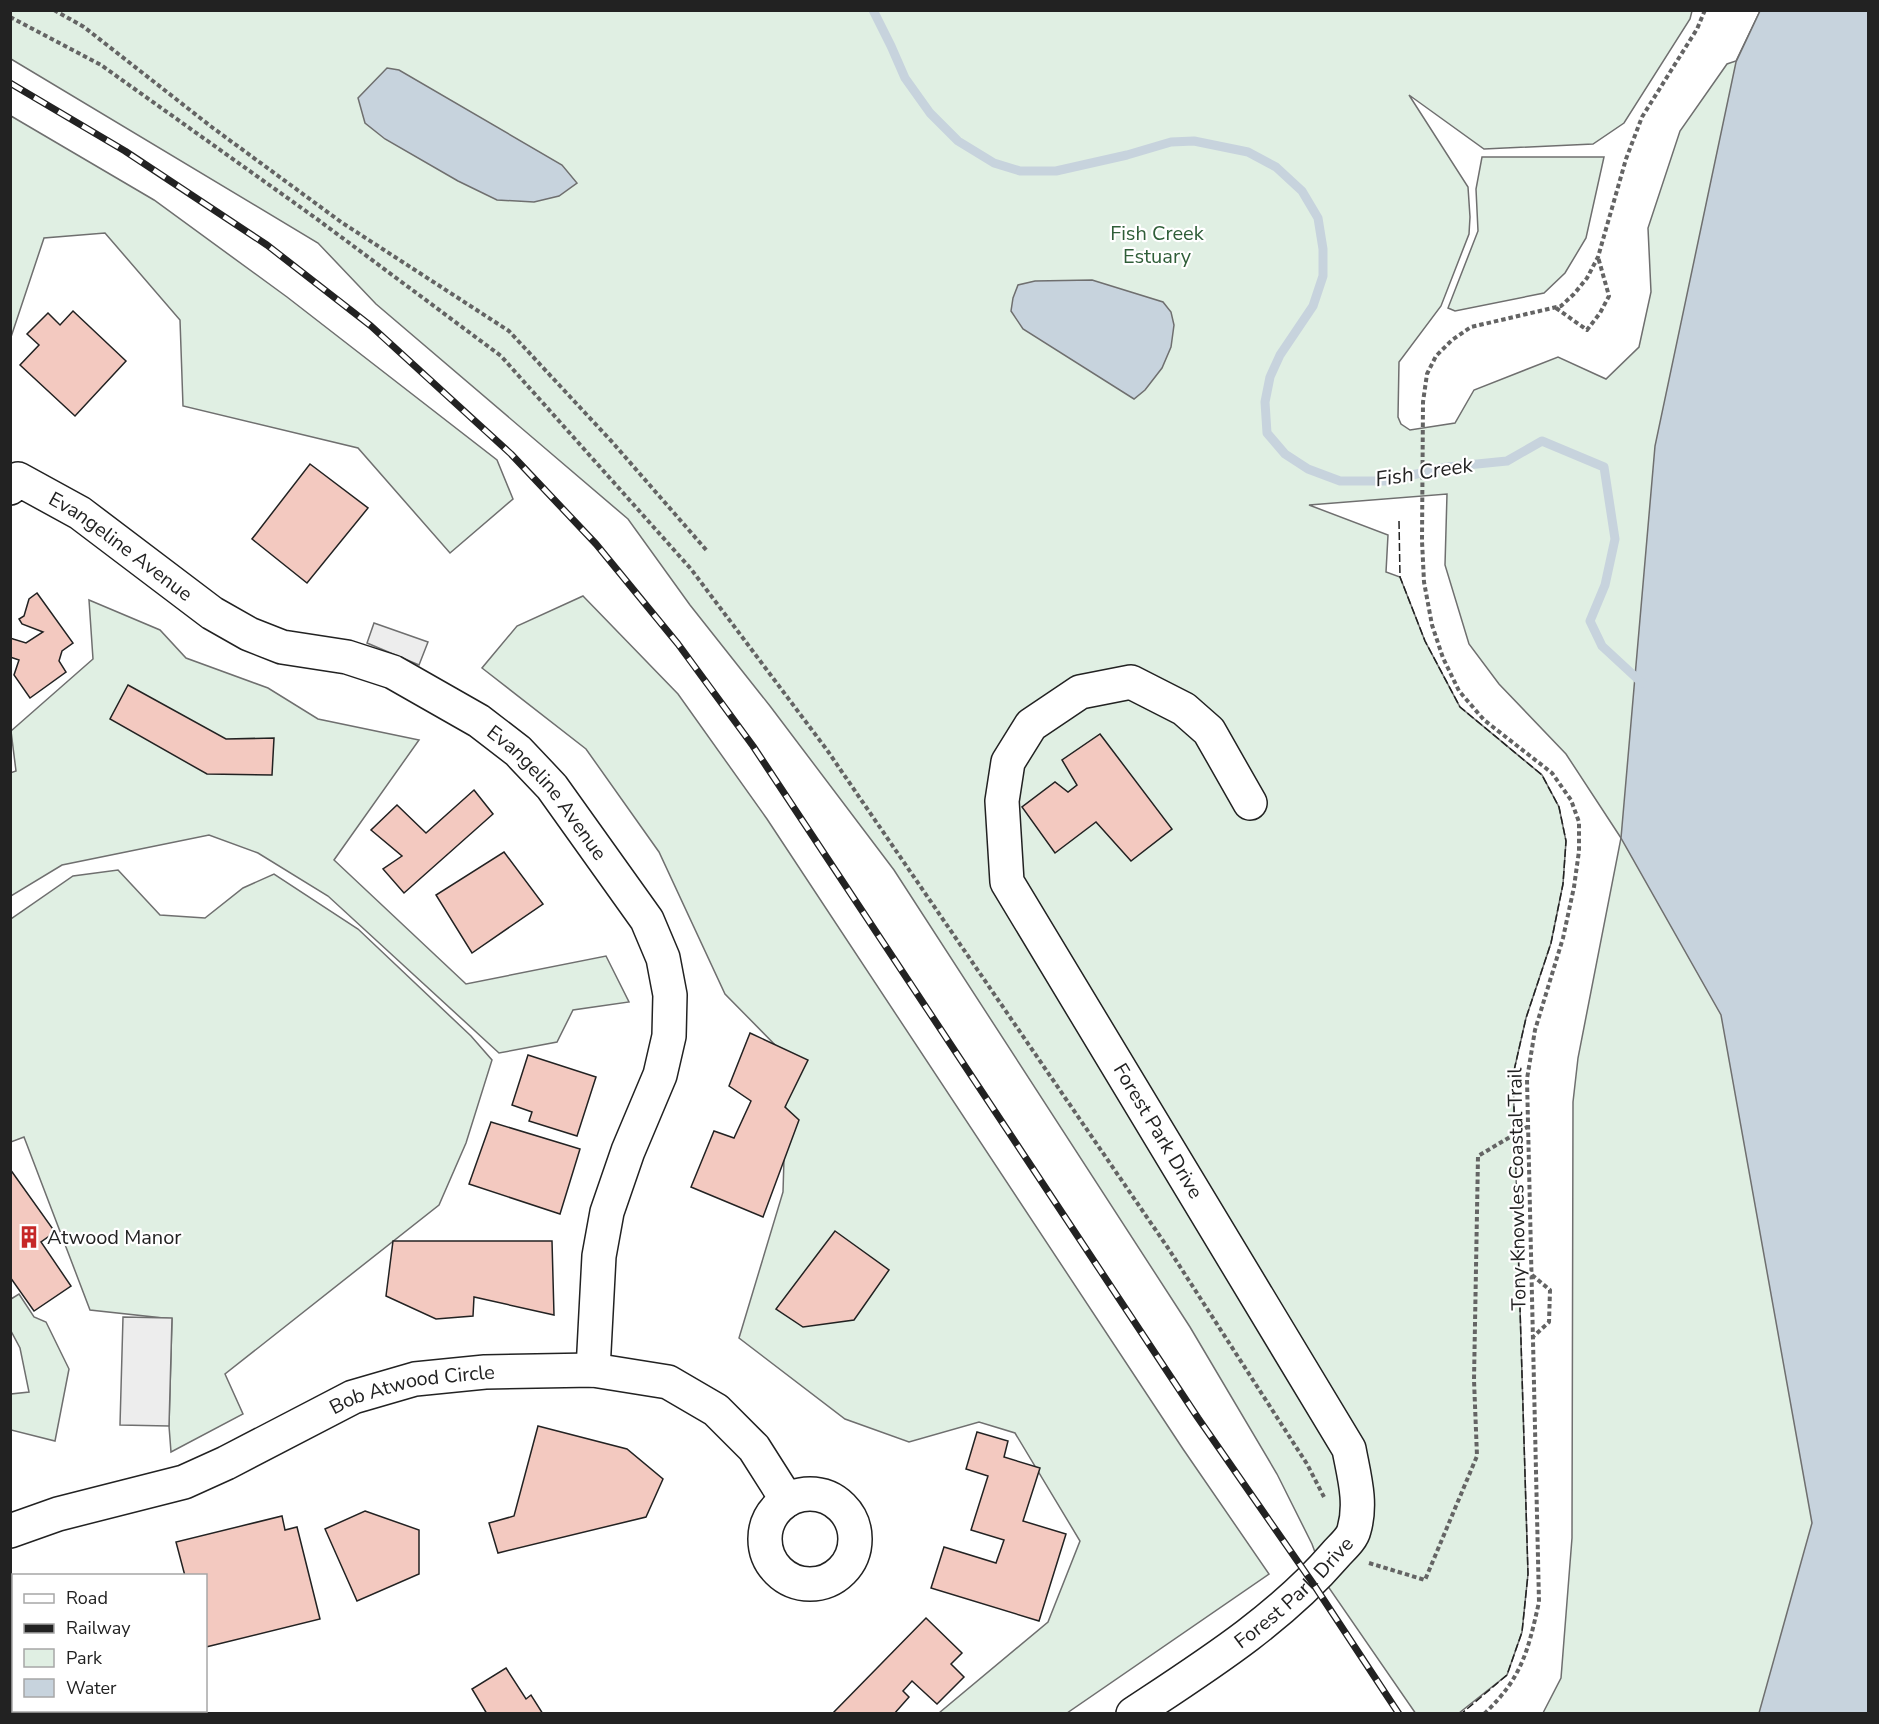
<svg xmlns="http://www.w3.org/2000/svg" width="1879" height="1724" font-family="'Nunito Sans',sans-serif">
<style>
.green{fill:#e0efe3;stroke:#6f6f6f;stroke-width:1.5}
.parking{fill:#ededed;stroke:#6f6f6f;stroke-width:1.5}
.water{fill:#c7d3dd;stroke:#6f6f6f;stroke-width:1.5}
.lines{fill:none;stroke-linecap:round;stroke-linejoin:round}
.stream{stroke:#c7d3dd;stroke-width:9}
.building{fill:#f3c9c0;stroke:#222;stroke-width:1.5}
.minor-casing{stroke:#222;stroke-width:36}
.path{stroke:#646464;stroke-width:4;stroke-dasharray:4.5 3;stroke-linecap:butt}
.minor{stroke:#fff;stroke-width:33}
.rail-casing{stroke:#222;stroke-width:7}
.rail{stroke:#fff;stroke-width:4.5;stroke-dasharray:14;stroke-linecap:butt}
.fence{stroke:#222;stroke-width:1.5;stroke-dasharray:8 3;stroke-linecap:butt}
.labels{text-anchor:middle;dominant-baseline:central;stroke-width:4.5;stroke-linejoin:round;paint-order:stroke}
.park-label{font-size:20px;fill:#2f5e38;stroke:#fff}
.street-label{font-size:20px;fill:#222;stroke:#fff}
.poi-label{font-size:20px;fill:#222;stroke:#fff;text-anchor:start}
.water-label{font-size:21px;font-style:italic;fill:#222;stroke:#fff}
</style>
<rect width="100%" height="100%" fill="#fff"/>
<g class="green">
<polygon points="11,10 1692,11 1690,19 1624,123 1593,144 1484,149 1409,95 1468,187 1470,217 1469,234 1441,306 1399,362 1398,417 1401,424 1410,430 1455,423 1474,390 1558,357 1606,379 1639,347 1651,292 1648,228 1680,131 1727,64 1736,61 1760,11 1868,11 1685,729 1868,1713 1543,1713 1561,1678 1572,1538 1573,1102 1578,1058 1621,838 1566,754 1499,684 1469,644 1445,565 1447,494 1309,505 1388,535 1386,572 1400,577 1425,641 1460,707 1542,775 1559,807 1566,841 1563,884 1551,943 1526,1018 1513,1075 1528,1574 1522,1632 1507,1675 1459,1713 1416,1714 1327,1585 1312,1544 1277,1474 1190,1327 894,870 770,706 690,605 628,519 376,304 318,243 11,59"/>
<polygon points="11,116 154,200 287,297 497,460 513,499 450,553 358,448 183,406 180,320 105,233 44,238 11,337"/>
<polygon points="1482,157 1604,157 1586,238 1565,273 1544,293 1455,311 1448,308 1478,231 1476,189"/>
<polygon points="583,596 678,694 767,819 1183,1449 1269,1574 1067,1713 939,1713 1048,1622 1080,1541 1015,1433 979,1422 909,1442 845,1419 739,1338 783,1192 787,1057 725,994 659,852 586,749 482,668 517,626"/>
<polygon points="89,600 160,630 186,658 268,688 318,719 419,740 334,860 466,984 606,956 629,1002 573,1010 557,1042 499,1053 328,896 258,853 209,835 62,865 11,896 10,773 16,771 11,731 93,659"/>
<polygon points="118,870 160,915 205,918 243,888 274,874 358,929 471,1036 492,1060 466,1143 439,1205 225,1374 243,1414 171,1452 169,1426 172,1319 90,1310 24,1137 11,1142 11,919 73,876"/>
<polygon points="19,1294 34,1317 46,1322 69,1369 55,1441 11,1430 11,1394 29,1392 20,1348 11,1331 11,1299"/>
</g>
<g class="parking">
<polygon points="374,623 428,642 419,665 367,643"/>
<polygon points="123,1317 172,1318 169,1426 120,1425"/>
</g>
<g class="water">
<polygon points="1760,11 1868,11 1868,1713 1759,1713 1812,1523 1721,1015 1621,838 1655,446 1736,62"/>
<polygon points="387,68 399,70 562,165 577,183 559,196 534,202 497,200 458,181 385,139 365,123 358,98"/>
<polygon points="1092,280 1163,302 1171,312 1174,325 1171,347 1162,368 1145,390 1134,399 1023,329 1011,311 1013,298 1018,285 1035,281"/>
</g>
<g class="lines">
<polyline class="stream" points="873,10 891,46 905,78 930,113 958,141 994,163 1020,171 1056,171 1127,155 1171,142 1194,141 1248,152 1276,167 1302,191 1318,218 1323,249 1323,276 1313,306 1280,355 1270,377 1265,402 1267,433 1285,454 1308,469 1340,481 1386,481 1447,467 1507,461 1542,441 1604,467 1615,539 1605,585 1590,621 1602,646 1642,683"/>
</g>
<g class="building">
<polygon points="73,311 126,361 75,416 20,365 39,345 27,334 48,313 60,325"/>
<polygon points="310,464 368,508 307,583 252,539"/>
<polygon points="37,593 73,643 62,651 59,661 66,672 30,698 14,675 19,660 10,657 10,638 26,643 43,632 22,624 19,619 24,616 29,599"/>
<polygon points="128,685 226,739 274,738 272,775 207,774 110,719"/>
<polygon points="1100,734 1172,829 1131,861 1096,822 1055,853 1022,807 1055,782 1068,792 1077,785 1062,760"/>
<polygon points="474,790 493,814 404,893 383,869 402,856 371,830 397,805 426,833"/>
<polygon points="504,852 543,904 472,953 436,895"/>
<polygon points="750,1033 808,1060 785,1107 799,1120 763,1217 691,1187 714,1131 734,1138 751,1101 729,1086"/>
<polygon points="528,1055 596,1077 577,1136 529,1121 532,1112 512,1105"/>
<polygon points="491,1122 580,1149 560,1214 469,1184"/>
<polygon points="10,1169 55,1232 41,1242 71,1286 34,1311 10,1277"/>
<polygon points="835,1231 889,1270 854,1320 803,1327 776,1309"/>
<polygon points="393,1241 552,1241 554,1315 474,1297 473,1316 436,1319 386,1296"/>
<polygon points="538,1426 627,1449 663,1479 646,1517 498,1553 489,1523 514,1516"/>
<polygon points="977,1432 1008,1441 1004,1457 1040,1468 1023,1521 1066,1534 1039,1621 931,1588 944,1547 996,1563 1004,1540 971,1530 988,1476 966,1469"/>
<polygon points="365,1511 419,1530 419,1574 357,1601 325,1529"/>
<polygon points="282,1516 285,1530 297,1527 320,1619 206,1647 206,1576 185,1576 176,1542"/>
<polygon points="926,1618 962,1653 951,1664 964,1677 937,1704 912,1681 903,1691 909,1697 894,1714 832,1714"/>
<polygon points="506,1668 526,1699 531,1695 543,1714 487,1714 472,1689"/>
</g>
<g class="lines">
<g class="minor-casing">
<g id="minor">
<path id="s1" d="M10 488 18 479 80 513 212 613 249 634 282 647 347 657 393 672 479 721 518 751 552 787 647 920 663 958 670 995 669 1036 660 1075 628 1151 607 1212 599 1256 593 1370"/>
<circle cx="810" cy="1539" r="45"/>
<path id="s2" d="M10 1531 58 1514 184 1482 226 1463 353 1397 415 1379 485 1372 593 1370 668 1382 716 1410 754 1448 787 1500"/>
<path id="s3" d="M1133 1714C1204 1667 1279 1620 1335 1555 1341 1548 1352 1539 1354 1530 1362 1503 1354 1476 1349 1449L1007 882 1002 801 1008 762 1031 725 1080 692 1131 682 1184 709 1209 731 1250 803"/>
</g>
</g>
<g class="path">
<polyline points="54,10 84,27 213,128 341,222 509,331 613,443 708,552"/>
<polyline points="10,17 101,65 317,219 501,356 691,569 827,750 1168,1248 1307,1464 1324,1497"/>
<polyline points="1556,308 1587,330 1600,313 1609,296 1598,257"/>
<polyline points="1532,1275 1550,1290 1549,1322 1534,1336"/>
<polyline points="1369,1563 1425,1580 1477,1456 1474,1380 1478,1156 1527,1127"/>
<path d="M1484 1714C1522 1678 1528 1651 1539 1602L1527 1079 1535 1030 1563 938 1574 887 1579 851V822L1571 800 1552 773 1484 720 1459 691 1443 658 1432 625 1424 582 1422 541 1423 402 1427 374 1436 356 1452 340 1471 327 1561 306 1574 294 1587 278 1598 257 1626 159 1642 117 1697 29 1705 10"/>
</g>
<use href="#minor" class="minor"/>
<g class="rail-casing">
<polyline id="rail" points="10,83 125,151 267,245 371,326 511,454 596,544 678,644 753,746 1198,1418 1312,1582 1399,1714"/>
</g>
<use href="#rail" class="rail"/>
<polyline class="fence" points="1399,521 1400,577 1425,641 1460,707 1542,775 1559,807 1566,841 1563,884 1551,943 1526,1018 1513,1075 1528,1574 1522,1632 1507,1675 1461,1714"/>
</g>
<defs>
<g id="building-bare" transform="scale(1.8)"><path d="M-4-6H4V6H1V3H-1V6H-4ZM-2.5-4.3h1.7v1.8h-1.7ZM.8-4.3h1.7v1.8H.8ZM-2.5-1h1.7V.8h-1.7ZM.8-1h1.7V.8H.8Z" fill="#c62828" stroke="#fff" stroke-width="2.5" paint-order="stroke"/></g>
</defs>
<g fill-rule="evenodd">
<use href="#building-bare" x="29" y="1237"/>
</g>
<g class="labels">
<g class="park-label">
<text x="1157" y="233">Fish Creek<tspan x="1157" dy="23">Estuary</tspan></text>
</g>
<g class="street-label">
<text stroke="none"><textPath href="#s1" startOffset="135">Evangeline Avenue</textPath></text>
<text stroke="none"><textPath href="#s1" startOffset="639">Evangeline Avenue</textPath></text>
<text transform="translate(1158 1131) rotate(59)">Forest Park Drive</text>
<text transform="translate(1517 1189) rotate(-91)">Tony Knowles Coastal Trail</text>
<text stroke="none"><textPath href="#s2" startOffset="430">Bob Atwood Circle</textPath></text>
<text stroke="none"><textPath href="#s3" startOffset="202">Forest Park Drive</textPath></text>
</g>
<g class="poi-label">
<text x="47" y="1237">Atwood Manor</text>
</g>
<g class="water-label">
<text transform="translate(1424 472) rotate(-9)">Fish Creek</text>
</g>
</g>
<rect width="1879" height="1724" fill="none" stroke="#222222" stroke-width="24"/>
<rect x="12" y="1574" width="195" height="138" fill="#ffffff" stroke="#a7a7a7" stroke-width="1.5"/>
<rect x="24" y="1594" width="30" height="9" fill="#ffffff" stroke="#a7a7a7" stroke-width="1.5"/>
<text x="66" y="1604" font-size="18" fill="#222222">Road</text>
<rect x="24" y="1624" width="30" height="9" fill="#222222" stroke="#a7a7a7" stroke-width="1.5"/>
<text x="66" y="1634" font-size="18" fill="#222222">Railway</text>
<rect x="24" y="1649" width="30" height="18" fill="#e0efe3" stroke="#a7a7a7" stroke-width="1.5"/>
<text x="66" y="1664" font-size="18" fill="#222222">Park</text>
<rect x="24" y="1679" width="30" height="18" fill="#c7d3dd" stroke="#a7a7a7" stroke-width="1.5"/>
<text x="66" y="1694" font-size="18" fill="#222222">Water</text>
</svg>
